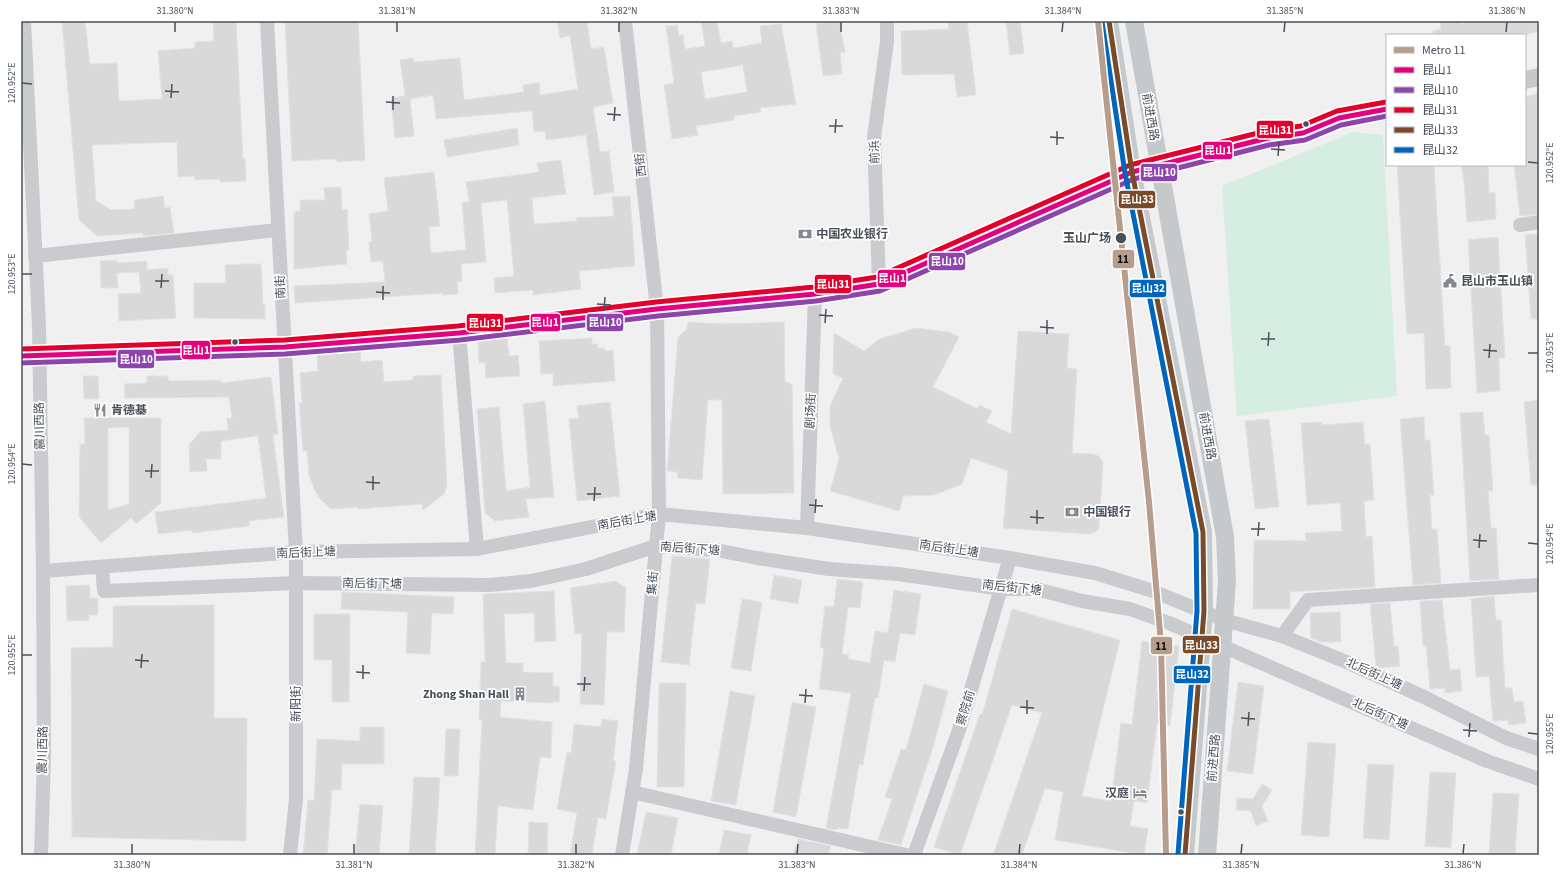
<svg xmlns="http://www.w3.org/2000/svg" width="1560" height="876" font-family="'Source Sans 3','Noto Sans SC',sans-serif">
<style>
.green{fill:#d6eee1}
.building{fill:#d9d9da;stroke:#e1e2e3;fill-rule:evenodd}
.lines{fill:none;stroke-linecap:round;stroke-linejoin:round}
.minor{stroke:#cacbce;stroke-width:14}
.major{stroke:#c6c9cc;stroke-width:18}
.bus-1-casing{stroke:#fff;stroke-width:8}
.bus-2-casing{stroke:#fff;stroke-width:8}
.bus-3-casing{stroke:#fff;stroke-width:8}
.bus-4-casing{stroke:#fff;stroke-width:8}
.bus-5-casing{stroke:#fff;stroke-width:8}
.bus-1{stroke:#e5007d;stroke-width:5}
.bus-2{stroke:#8e44ad;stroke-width:5}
.bus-3{stroke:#e4002b;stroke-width:5}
.bus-4{stroke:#7a4b2a;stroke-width:5}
.bus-5{stroke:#0065bd;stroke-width:5}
.metro-1-casing{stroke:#fff;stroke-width:9}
.metro-1{stroke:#b69d8c;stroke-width:6}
.ticks{fill:none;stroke:#48515b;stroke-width:1.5}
.bus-dot{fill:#48515b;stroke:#fff;stroke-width:1.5}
.labels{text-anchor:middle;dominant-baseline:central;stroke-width:3.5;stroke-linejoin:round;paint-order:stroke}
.street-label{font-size:12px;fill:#48515b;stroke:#fff}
.poi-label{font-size:12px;font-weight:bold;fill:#48515b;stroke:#fff;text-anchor:start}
.stop-label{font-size:12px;font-weight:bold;fill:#48515b;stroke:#fff;text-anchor:end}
.line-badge{stroke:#fff;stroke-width:1.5}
.badge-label{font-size:11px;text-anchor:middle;font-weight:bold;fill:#fff}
.pale-badge-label{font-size:11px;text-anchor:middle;font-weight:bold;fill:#111}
.neatline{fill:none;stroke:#48515b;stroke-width:1.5}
.ticks-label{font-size:10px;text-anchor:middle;fill:#48515b}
</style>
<rect width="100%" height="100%" fill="#f0f0f0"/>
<polygon class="green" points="1353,132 1383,135 1397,396 1237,416 1222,186"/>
<g class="building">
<polygon points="62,21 85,21 90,64 117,63 119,101 162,99 158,51 195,48 195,42 214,41 213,21 236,21 243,159 245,159 246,181 220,182 220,179 195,180 195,176 178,177 177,142 92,145 96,201 111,210 135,209 134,200 163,196 165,208 170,207 174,233 143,236 143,233 97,236 79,220"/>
<polygon points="285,21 358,21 365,160 337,162 337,159 292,161"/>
<polygon points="557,21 587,21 591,49 604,47 613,103 593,107 600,152 609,151 614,192 594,195 586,135 546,140 545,131 534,132 532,111 436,119 433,95 410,99 414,136 395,138 391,98 405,96 400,60 413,58 414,62 460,58 464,100 524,92 523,85 539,83 540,95 578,89 570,36 560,38"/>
<path d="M701 21H717L721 43 732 41 733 48 762 43 760 26 781 24 796 104 760 108 761 112 734 116V120L696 126 698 135 672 139 664 85 674 83 666 26 677 25 679 36 683 35 685 49 705 46ZM743 65 747 92 705 99 701 72Z"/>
<polygon points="839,21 845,52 840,53 842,74 823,76 816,24"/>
<polygon points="948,21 967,21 976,95 957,97 954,74 902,75 901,31 949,29"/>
<polygon points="1006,21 1020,21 1024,53 1010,55"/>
<polygon points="1440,21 1460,21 1461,24 1474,21 1539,21 1539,31 1523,35 1433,35 1433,31 1441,29"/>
<polygon points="1539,93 1539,214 1520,216 1514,165 1525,165 1525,97"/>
<polygon points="517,128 519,145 447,157 444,140"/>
<polygon points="561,160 566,194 532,198 534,224 577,221 576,218 614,216 612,197 630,196 635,266 579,271 581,289 533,295 533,290 495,293 494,278 514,276 507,200 481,203 486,262 461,264 462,281 457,282 458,294 443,295 443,293 295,303 294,286 385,282 383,261 371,262 369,242 372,241 369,214 388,211 384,178 434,172 440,226 429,227 431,253 466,250 462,202 469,202 466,182 539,172 537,163"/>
<polygon points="1397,165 1434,165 1445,346 1450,345 1451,388 1426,389 1424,333 1407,334"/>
<polygon points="1461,165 1488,165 1489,193 1495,192 1496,219 1467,222 1464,181"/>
<polygon points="341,187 342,210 347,209 349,250 346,250 347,264 294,269 294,212 300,211 300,200 325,200 324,188"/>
<polygon points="1539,234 1539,319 1531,319 1525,235"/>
<polygon points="1498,237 1505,358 1499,358 1500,391 1477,393 1468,240"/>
<polygon points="117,260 117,263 147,261 147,270 168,268 168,275 173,275 176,318 119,321 118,294 141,293 139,272 117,273 118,288 101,288 100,261"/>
<polygon points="243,264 261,264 263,305 265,305 265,319 194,318 194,283 226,283 225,265"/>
<polygon points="688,322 721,324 784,322 785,382 792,384 794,493 723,494 722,400 708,400 702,480 678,478 677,472 667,471 678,337 687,329"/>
<polygon points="916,328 949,332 959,337 933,387 978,409 979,405 992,411 986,422 1011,434 1018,331 1069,334 1067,368 1077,369 1072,453 1094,454 1100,457 1103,463 1099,528 1096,532 1089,534 1003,528 1008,471 971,458 962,484 934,495 903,496 899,511 830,491 839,459 830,426 830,406 843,378 833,374 834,333 864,351 880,339"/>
<polygon points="505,338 507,338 509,356 518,355 520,376 486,378 485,362 479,363 478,341"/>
<polygon points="592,338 592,344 598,344 598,348 604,348 605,351 613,350 615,381 553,386 553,373 541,374 539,341"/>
<polygon points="360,352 361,362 382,360 384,382 413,380 413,376 441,375 447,485 444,494 423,510 422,504 358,509 358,507 331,509 321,500 315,491 309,475 307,451 303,451 299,403 302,403 300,373 318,371 317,355"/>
<polygon points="83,376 98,376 99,399 84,399"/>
<polygon points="147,376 167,376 169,381 221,380 221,383 271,377 278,434 273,435 284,517 249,521 249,526 192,533 192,530 158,534 155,512 266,498 258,436 221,441 221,459 206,459 207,471 190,472 189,445 200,432 228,430 227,418 232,418 229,397 125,398 124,384 147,383"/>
<polygon points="1539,400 1539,485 1531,485 1524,402"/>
<polygon points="545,401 554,497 526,499 529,517 495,521 485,513 477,409 499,407 506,491 530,487 523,404"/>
<polygon points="610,402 620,496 577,501 569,419 579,418 577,406"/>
<polygon points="1483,412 1485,435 1489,435 1493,491 1488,491 1491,528 1496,528 1499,579 1470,581 1460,413"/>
<polygon points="1424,417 1425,440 1430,440 1434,495 1430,495 1432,529 1437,529 1441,583 1413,585 1400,419"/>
<path d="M84 418H161V503L136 524 131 518 101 543 79 517 80 444H85ZM129 427V504L108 510V428Z"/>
<polygon points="1269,419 1279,507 1255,509 1245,421"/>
<polygon points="1321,422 1322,425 1363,422 1365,445 1370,444 1374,500 1364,501 1366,537 1372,536 1375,587 1290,592 1290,609 1253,609 1254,540 1306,541 1305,533 1342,531 1340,503 1307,505 1301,423"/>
<polygon points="672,556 710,559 705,604 696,603 689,665 661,662"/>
<polygon points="774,575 802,580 798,604 770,599"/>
<polygon points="837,579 863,582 860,608 848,607 842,654 849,655 848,659 870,663 875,631 888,633 894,590 921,594 915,635 900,633 895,662 884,660 878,698 875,698 863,765 859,764 848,829 837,828 836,830 826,828 851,693 819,689 824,648 820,647 825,606 834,607"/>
<polygon points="616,581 626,588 624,632 607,632 604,705 580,704 582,633 575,634 570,588"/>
<polygon points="90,585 90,598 98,598 98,615 89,615 89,620 67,621 66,586"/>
<polygon points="554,591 556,641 535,642 534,613 504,614 506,663 523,663 523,672 553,673 553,686 560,687 559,702 553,701 553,703 501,701 500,717 552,722 551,758 540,757 533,810 498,806 495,855 475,855 482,720 479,720 481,662 485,662 483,594"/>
<polygon points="342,592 454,597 453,614 432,613 430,654 406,653 408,612 341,609"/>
<polygon points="1494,596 1496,620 1501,620 1505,688 1512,688 1514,702 1523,701 1526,723 1508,725 1508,720 1493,721 1489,676 1476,677 1471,599"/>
<polygon points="742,599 762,602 751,671 731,668"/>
<polygon points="1442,600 1450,670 1460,669 1462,691 1445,693 1445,688 1430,689 1426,646 1423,646 1420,601"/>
<polygon points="1390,603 1394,646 1398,646 1400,666 1381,668 1376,666 1370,604"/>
<polygon points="214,605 214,718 247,718 246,841 72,837 71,648 113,647 113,606"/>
<polygon points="1012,609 1120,640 1082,796 1111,801 1121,723 1132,725 1142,641 1179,646 1170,726 1157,724 1147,803 1134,801 1130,826 1148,829 1144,855 1055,840 1063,792 1045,788 1022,855 993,855 1042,713 1012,705 960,855 934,847 980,714 982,715"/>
<polygon points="1340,612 1341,642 1320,642 1311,638 1310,613"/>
<polygon points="314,614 350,614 349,702 332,702 332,660 314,660"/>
<polygon points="1238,682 1264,686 1253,774 1227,771"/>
<polygon points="659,683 686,683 684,787 657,787"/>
<polygon points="924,684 948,691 934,744 901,845 878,840 892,799 885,797 901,749 906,750"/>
<polygon points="730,691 755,696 736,805 711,801"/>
<polygon points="792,702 816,707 796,817 773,812"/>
<polygon points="602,719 618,721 613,761 616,761 606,819 598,817 592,855 570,855 577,813 557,809 567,752 571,753 574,724 601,727"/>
<polygon points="360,727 384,727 384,764 342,764 341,790 332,790 327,855 303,855 308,800 314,800 317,739 360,741"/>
<polygon points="446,729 460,729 458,776 444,776"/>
<polygon points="1308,742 1336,744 1329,837 1301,835"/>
<polygon points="1368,764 1394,765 1389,840 1363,838"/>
<polygon points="1430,772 1456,773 1451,848 1425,846"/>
<polygon points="414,777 440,778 435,855 409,855"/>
<polygon points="1262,784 1272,790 1262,806 1268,821 1256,826 1251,811 1236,810 1237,798 1253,799"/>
<polygon points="1493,793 1519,794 1515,855 1489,855"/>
<polygon points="360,804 383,806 379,855 355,855"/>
<polygon points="646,812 678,818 671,855 637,855"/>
<polygon points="529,822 548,823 547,855 528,855"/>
<polygon points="724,830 751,835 747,855 719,855"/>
<polygon points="798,839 831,846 828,855 793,855"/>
</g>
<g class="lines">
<g class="minor">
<polyline points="24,21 39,326 43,571 44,757 41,855"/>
<polyline points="267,21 296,552 296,799 290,855"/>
<polyline points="1520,225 1539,222"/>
<polyline points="35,256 278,230"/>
<polyline points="879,284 874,137 887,42 887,21"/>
<polyline points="459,333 477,549"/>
<polyline points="807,528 815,294"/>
<polyline points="102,567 104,591 296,583 490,585 531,581 586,569 656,546 716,550 757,558 829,569 898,574 1002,589 1036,589 1082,601 1130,609 1169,623 1487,761 1539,779"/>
<polyline points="43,571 296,552 477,549 659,514 807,528 1010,558 1095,573 1150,590 1224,620 1282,636 1349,663 1424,697 1506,738 1539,749"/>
<polyline points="1282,636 1308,600 1539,585"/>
<polyline points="632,792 906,855"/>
<polyline points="622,855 636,769 659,514 657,309 625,21"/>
<polyline points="914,855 959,730 1010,558"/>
</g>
<g class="major">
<polyline points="1109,21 1132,172 1203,532 1204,611 1185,855"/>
<polyline points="1134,21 1225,537 1227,581 1207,855"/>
<polyline points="1525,80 1539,77"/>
<polyline points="21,356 285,347 459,333 657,309 815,294 879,284 1132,172 1268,138 1303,133 1339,118 1387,109"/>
</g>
<g class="bus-1-casing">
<polyline id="bus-1" points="21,356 285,347 459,333 657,309 815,294 879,284 1132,172 1268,138 1303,133 1339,118 1387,109"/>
</g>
<g class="bus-2-casing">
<polyline id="bus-2" points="21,363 285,354 460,340 658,316 816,301 880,291 1134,179 1269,145 1305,140 1341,125 1387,116"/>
</g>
<g class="bus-3-casing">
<polyline id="bus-3" points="21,349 285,340 458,326 656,302 814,287 877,277 1130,165 1266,131 1301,126 1337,111 1386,102"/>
</g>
<g class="bus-4-casing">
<polyline id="bus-4" points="1109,21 1132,172 1203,532 1204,611 1185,855"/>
</g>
<g class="bus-5-casing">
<polyline id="bus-5" points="1102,22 1125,173 1196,533 1197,611 1178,854"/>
</g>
<use href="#bus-1" class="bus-1"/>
<use href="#bus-2" class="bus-2"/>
<use href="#bus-3" class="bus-3"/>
<use href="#bus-4" class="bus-4"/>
<use href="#bus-5" class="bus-5"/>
<g class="metro-1-casing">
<polyline id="metro-1" points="1098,21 1149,502 1161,644 1166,855"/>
</g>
<use href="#metro-1" class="metro-1"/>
</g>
<path class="ticks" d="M175 32V22M397 32V22M619 32V22M841 32V22M1062 32 1063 22M1284 32 1285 22M1506 32 1507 22M22 83 32 84M165 91 179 92M171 98 172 84M386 102 400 103M393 110V96M607 114 621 115M614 121 615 107M829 126H843M835 133 836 119M1050 137 1064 138M1057 145V131M1271 149 1285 150M1278 156 1279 142M1528 162 1538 163M22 274H32M155 281H169M161 288 162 274M376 292 390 293M383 300V286M597 304 611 305M604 311 605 297M819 315 833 316M825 323 826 309M1040 327 1054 328M1047 334V320M1261 339H1275M1268 346 1269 332M1483 350 1497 351M1528 353H1538M1489 358 1490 344M22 464 32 465M145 471H159M151 478 152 464M366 482 380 483M373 490V476M587 494H601M594 501 595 487M809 505 823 506M815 513 816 499M1030 517 1044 518M1037 524V510M1251 529H1265M1258 536 1259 522M1473 540 1487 541M1528 543 1538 544M1479 548 1480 534M22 655H32M135 660 149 661M141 668 142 654M356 672 370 673M363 679V665M577 684H591M584 691 585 677M799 695 813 696M805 703 806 689M1020 707 1034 708M1027 714V700M1241 718 1255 719M1248 726 1249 712M1463 730 1477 731M1528 733 1538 734M1469 737 1470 723M132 854V844M354 854V844M576 854V844M797 854 798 844M1019 854 1020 844M1241 854 1242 844M1463 854 1464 844"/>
<defs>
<g id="bank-bare" transform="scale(1.08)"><path d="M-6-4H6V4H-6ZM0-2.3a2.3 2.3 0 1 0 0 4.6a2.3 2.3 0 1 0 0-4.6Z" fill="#83898f" stroke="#fff" stroke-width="2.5" paint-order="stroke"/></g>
<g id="civic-bare" transform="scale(1.08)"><path d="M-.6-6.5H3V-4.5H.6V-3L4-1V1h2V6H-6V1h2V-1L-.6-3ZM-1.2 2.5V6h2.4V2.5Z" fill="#83898f" stroke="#fff" stroke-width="2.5" paint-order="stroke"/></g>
<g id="restaurant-bare" transform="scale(1.08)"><path d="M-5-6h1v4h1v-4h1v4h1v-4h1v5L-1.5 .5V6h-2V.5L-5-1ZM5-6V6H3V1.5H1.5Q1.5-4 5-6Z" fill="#83898f" stroke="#fff" stroke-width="2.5" paint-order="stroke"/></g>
<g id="building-bare" transform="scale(1.08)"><path d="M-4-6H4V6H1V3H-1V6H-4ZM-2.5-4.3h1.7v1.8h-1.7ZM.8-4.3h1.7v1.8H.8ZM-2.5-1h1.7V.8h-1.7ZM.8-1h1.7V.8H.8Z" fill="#83898f" stroke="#fff" stroke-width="2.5" paint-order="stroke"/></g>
<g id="hotel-bare" transform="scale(1.08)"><path d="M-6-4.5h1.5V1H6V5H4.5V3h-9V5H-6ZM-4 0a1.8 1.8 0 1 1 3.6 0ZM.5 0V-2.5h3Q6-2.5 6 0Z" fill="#83898f" stroke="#fff" stroke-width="2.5" paint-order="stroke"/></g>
</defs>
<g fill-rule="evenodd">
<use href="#bank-bare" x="805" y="234"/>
<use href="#civic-bare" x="1450" y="281"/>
<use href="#restaurant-bare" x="100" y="410"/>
<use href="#bank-bare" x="1072" y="512"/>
<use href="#building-bare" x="520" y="694"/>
<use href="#hotel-bare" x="1140" y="793"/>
</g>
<g class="bus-dot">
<circle cx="1306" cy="124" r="3.5"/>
<circle cx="1121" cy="238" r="6"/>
<circle cx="235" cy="342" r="3.5"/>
<circle cx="1181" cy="812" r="3.5"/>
</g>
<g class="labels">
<g class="street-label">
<text transform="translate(1150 117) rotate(80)">前进西路</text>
<text transform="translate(875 152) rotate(-91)">前浜</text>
<text transform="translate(641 165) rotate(-96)">西街</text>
<text transform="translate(281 287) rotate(-93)">南街</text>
<text transform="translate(811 411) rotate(-88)">剧场街</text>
<text transform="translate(40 426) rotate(-91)">震川西路</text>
<text transform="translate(1207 436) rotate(80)">前进西路</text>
<text transform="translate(627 521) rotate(-10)">南后街上塘</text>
<text transform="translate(690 549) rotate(4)">南后街下塘</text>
<text transform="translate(949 549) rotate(8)">南后街上塘</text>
<text transform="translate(306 553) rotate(-2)">南后街上塘</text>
<text transform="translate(653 583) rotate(-85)">集街</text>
<text transform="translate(372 584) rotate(1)">南后街下塘</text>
<text transform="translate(1012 588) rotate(6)">南后街下塘</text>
<text transform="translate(1374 674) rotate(24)">北后街上塘</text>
<text transform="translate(296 704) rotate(-90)">新阳街</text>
<text transform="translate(966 708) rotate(-73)">察院前</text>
<text transform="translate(1380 714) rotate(24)">北后街下塘</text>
<text transform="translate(43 750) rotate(-89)">震川西路</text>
<text transform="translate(1214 758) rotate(-85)">前进西路</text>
</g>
<g class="poi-label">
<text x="816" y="234">中国农业银行</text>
<text x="1461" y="281">昆山市玉山镇</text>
<text x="111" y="410">肯德基</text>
<text x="1083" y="512">中国银行</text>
<text x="509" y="694" text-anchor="end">Zhong Shan Hall</text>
<text x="1129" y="793" text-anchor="end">汉庭</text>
</g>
<g class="stop-label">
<text x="1111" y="238">玉山广场</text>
</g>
</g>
<g class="line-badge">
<rect x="1256" y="120" width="38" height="19" rx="4" fill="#e4002b"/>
<rect x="1202" y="141" width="31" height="19" rx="4" fill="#e5007d"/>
<rect x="1140" y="163" width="38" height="19" rx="4" fill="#8e44ad"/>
<rect x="1118" y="190" width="38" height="19" rx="4" fill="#7a4b2a"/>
<rect x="1112" y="249" width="23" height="20" rx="4" fill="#b69d8c"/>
<rect x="928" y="252" width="38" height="19" rx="4" fill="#8e44ad"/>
<rect x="877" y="269" width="30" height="19" rx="4" fill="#e5007d"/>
<rect x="814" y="274" width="38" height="20" rx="4" fill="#e4002b"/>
<rect x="1129" y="279" width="38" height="19" rx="4" fill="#0065bd"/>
<rect x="586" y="313" width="38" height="19" rx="4" fill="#8e44ad"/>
<rect x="530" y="313" width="31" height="19" rx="4" fill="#e5007d"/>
<rect x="466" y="313" width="38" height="19" rx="4" fill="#e4002b"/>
<rect x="181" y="340" width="30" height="20" rx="4" fill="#e5007d"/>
<rect x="117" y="349" width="38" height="20" rx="4" fill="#8e44ad"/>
<rect x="1182" y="635" width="38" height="19" rx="4" fill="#7a4b2a"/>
<rect x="1150" y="636" width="23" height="19" rx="4" fill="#b69d8c"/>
<rect x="1173" y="665" width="38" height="19" rx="4" fill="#0065bd"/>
</g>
<g class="badge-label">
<text x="1275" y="134">昆山31</text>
<text x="1218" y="154">昆山1</text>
<text x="1159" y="176">昆山10</text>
<text x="1137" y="203">昆山33</text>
<text x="947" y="265">昆山10</text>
<text x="892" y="282">昆山1</text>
<text x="833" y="288">昆山31</text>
<text x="1148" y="292">昆山32</text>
<text x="605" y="326">昆山10</text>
<text x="545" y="326">昆山1</text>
<text x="485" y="327">昆山31</text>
<text x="196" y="354">昆山1</text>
<text x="136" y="363">昆山10</text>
<text x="1201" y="649">昆山33</text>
<text x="1192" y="678">昆山32</text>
</g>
<g class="pale-badge-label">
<text x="1123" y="263">11</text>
<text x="1161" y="650">11</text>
</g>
<rect width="1560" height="876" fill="none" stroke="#ffffff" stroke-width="44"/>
<rect x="1386" y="34" width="140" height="132" fill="#ffffff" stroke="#b6b9bd"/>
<rect x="1394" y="47" width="20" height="6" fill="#b69d8c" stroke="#b6b9bd"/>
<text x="1422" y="54" font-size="12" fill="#48515b">Metro 11</text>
<rect x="1394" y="67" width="20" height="6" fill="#e5007d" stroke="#b6b9bd"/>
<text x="1422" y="74" font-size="12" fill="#48515b">昆山1</text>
<rect x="1394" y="87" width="20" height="6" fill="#8e44ad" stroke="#b6b9bd"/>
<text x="1422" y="94" font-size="12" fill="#48515b">昆山10</text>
<rect x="1394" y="107" width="20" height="6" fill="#e4002b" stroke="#b6b9bd"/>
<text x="1422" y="114" font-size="12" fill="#48515b">昆山31</text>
<rect x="1394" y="127" width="20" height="6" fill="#7a4b2a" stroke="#b6b9bd"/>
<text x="1422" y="134" font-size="12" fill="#48515b">昆山33</text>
<rect x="1394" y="147" width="20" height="6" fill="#0065bd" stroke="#b6b9bd"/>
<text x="1422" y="154" font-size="12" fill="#48515b">昆山32</text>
<rect x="22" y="22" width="1516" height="832" class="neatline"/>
<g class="ticks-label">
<text x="175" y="14">31.380°N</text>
<text x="397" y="14">31.381°N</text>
<text x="619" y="14">31.382°N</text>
<text x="841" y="14">31.383°N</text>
<text x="1063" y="14">31.384°N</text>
<text x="1285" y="14">31.385°N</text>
<text x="1507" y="14">31.386°N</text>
<text transform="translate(11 83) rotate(-90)" y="4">120.952°E</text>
<text transform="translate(1549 163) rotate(-90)" y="4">120.952°E</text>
<text transform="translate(11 274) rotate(-90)" y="4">120.953°E</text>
<text transform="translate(1549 353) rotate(-90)" y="4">120.953°E</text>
<text transform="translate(11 464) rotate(-90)" y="4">120.954°E</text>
<text transform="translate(1549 544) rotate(-90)" y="4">120.954°E</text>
<text transform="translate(11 655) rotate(-90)" y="4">120.955°E</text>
<text transform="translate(1549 734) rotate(-90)" y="4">120.955°E</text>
<text x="132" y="868">31.380°N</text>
<text x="354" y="868">31.381°N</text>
<text x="576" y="868">31.382°N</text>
<text x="797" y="868">31.383°N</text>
<text x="1019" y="868">31.384°N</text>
<text x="1241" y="868">31.385°N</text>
<text x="1463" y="868">31.386°N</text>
</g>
</svg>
